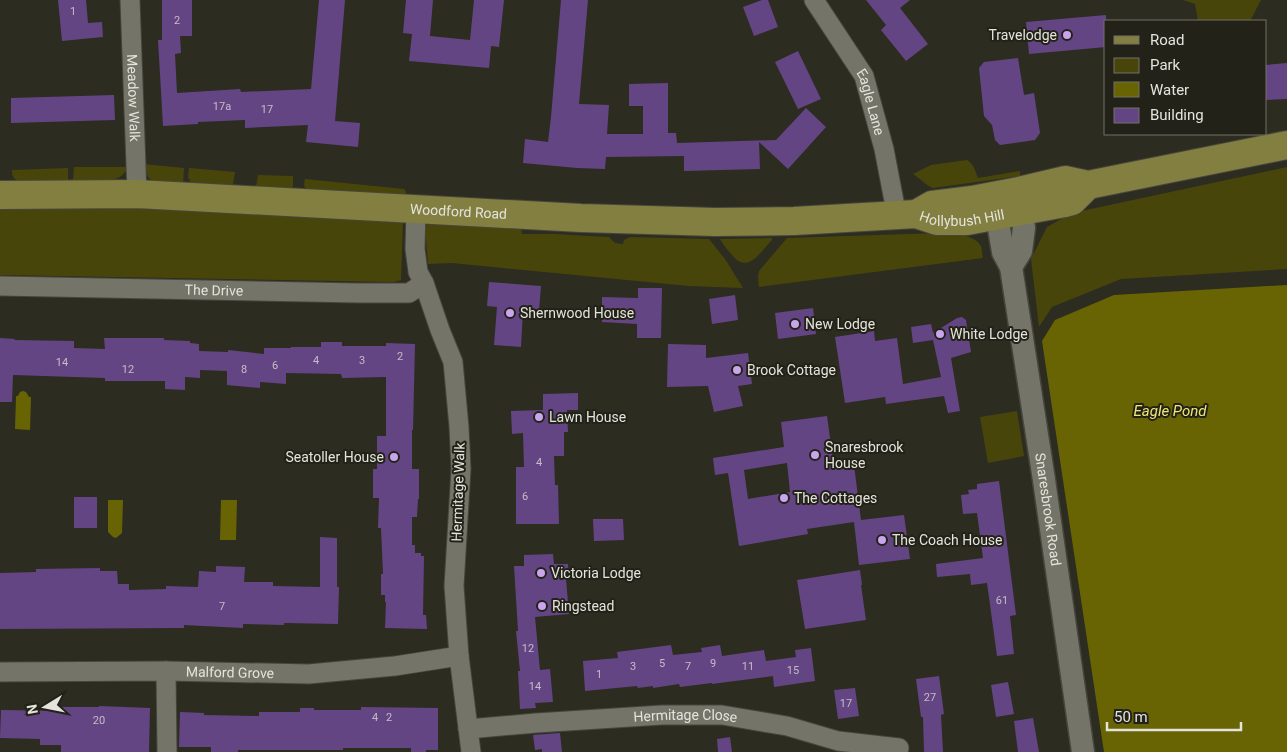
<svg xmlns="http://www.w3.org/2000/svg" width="1287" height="752" font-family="Roboto,sans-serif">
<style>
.green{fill:#48450b}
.water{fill:#696403}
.building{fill:#644583;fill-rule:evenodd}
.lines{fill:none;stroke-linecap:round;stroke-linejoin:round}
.minor-casing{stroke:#47463d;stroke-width:21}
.tertiary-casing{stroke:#47463d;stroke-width:25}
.primary-casing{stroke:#47463d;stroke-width:30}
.minor{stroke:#747468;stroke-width:19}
.tertiary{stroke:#747468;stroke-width:22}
.primary{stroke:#827f40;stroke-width:28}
.poi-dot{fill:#c9a5ee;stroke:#232218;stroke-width:2}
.labels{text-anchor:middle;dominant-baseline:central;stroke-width:4;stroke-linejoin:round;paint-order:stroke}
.number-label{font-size:11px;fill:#c4bcc6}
.poi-label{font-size:14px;fill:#e4e4dd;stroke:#232218;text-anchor:start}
.street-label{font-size:14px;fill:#e4e4dd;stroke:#232218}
.water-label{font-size:15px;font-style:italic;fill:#ede677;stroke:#232218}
</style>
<rect width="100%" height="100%" fill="#2c2c21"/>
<g class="green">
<polygon points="1183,0 1261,0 1250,21 1198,21 1195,4"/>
<path d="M967 160C974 164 975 171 978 178L1020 171V176L933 188C925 185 921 179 913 174L931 165Z"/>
<polygon points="143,164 184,168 183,184 154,182 148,177"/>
<path d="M74 167H129C126 171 122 176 118 178 107 183 85 180 73 180Z"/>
<polygon points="1287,167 1287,269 1121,279 1052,307 1039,327 1031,259 1047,227 1072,213"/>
<path d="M68 168V180L19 181C13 179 12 176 12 170Z"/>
<polygon points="189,168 235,172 233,184 231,186 190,185 190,179 188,179"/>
<polygon points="258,175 293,176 293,186 291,189 256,187"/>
<path d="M305 179 404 189 406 192 405 195H402V196L308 191C303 187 304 185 305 179Z"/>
<polygon points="69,206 189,209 403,221 401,280 393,282 0,275 0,208"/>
<polygon points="433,222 521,228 522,234 554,234 609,237 615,243 623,244 624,240 630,237 709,239 725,259 743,288 689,286 452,263 428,264 425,226"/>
<path d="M940 233C953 234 974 234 981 246 982 249 982 254 983 258L759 287 758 277 759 271 787 238Z"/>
<path d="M772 238V240C760 252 748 275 732 255 728 250 723 245 720 239Z"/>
<polygon points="1017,411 1024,456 988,463 980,417"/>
</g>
<g class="water">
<polygon points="1287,285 1287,752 1104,752 1042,341 1055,320 1114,295"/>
<polygon points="23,391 26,392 29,397 31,397 30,430 15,429 16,396 18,396 20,392"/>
<polygon points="108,500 123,500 122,533 116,538 113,537 108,532"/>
<polygon points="221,500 237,500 236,540 220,540"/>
</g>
<g class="building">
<polygon points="58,0 86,0 88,23 102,22 103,37 62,41"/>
<polygon points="162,0 192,0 192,36 180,36 181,53 175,54 177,93 240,89 241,92 311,89 319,0 345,0 335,121 360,123 358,147 306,142 308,125 245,128 245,120 198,122 198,124 163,126 158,40 162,40"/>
<polygon points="406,0 433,0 430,36 470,40 474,0 504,0 499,47 491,46 489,68 409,61 412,34 403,33"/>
<polygon points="561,0 588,0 579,104 609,105 607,134 643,134 643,106 629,106 629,84 668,83 668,133 676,133 677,143 776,140 806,108 826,127 788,169 759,142 760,169 684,171 684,156 606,157 605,169 577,168 523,163 525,139 548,142 551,117"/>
<polygon points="762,0 768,0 778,27 754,36 743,7"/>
<polygon points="866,0 910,0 900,8 928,44 906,61 881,30 886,25"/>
<polygon points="1106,15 1106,47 1029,54 1026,22"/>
<polygon points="798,51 821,99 798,109 775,62"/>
<polygon points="1018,58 1024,95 1034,93 1040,133 1035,140 1000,145 995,140 992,125 984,116 979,68 984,62"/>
<polygon points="1287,63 1287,99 1266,100 1266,65"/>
<polygon points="114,95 115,120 11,123 11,98"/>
<polygon points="489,282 541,286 539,311 523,310 521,347 494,345 497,307 487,306"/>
<polygon points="638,288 662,288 661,338 637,338 637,324 602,322 602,297 638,298"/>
<polygon points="735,295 738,320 712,324 709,299"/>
<polygon points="813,308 816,334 778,339 775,313"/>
<polygon points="962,317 966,320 971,352 951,358 960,411 948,413 944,396 886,404 885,397 845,403 835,337 874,331 875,341 897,338 903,384 941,377 933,340 913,343 911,327 931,324 933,333 957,318"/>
<polygon points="0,338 15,339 14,340 74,341 74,348 105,349 104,338 164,338 164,340 190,341 190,343 199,344 199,351 228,352 228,350 264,354 264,348 291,348 291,347 321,347 321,342 342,342 342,346 386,346 386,343 415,344 413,430 412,430 412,469 419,469 419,499 418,499 417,517 412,517 412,545 415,545 415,553 421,553 421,556 424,556 423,615 426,615 427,629 385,628 386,602 385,602 385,595 381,595 381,574 383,574 381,528 378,528 379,498 373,498 373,469 377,469 377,436 386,436 386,377 342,378 341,374 286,373 286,384 260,382 260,388 227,385 227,371 200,370 200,378 185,377 185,390 165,389 165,381 105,381 105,378 13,375 12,402 0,402"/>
<polygon points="668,344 706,345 706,358 748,353 752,384 738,386 743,406 714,412 708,386 667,387"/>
<polygon points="578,393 578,410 567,410 568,432 564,432 564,456 554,456 555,485 558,485 559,524 516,524 516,467 524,467 523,433 512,434 511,411 543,410 543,394"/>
<path d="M827 416 834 467 854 465 861 520 904 515 910 559 859 565 854 522 807 529 808 534 739 546 728 473 715 475 713 458 784 447 781 422ZM787 463 790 492 748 499 744 470Z"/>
<polygon points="999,481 1016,615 1010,616 1014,654 997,656 987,583 971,585 970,574 937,577 936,564 983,558 977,513 963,514 961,495 969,494 968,490 977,489 977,484"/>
<rect x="74" y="497" width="23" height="31"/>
<polygon points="593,519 623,519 624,540 594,541"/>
<polygon points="320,537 337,538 337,587 339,587 338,624 284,623 284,625 243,624 243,628 184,625 184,628 0,629 0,573 36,572 36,569 100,568 100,571 117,571 118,584 129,584 129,590 166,589 166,586 198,587 199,571 216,572 216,566 245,567 244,582 273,582 273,586 320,587"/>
<polygon points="553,554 554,564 568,564 569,579 566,579 569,614 535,617 540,670 550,669 553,702 535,703 536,708 520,709 518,671 520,671 516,631 518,631 514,566 524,566 524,555"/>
<polygon points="860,570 862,585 861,585 866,620 805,629 797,580"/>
<polygon points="671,645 673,655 702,652 701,648 720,645 722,656 764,650 766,661 796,657 795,650 811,648 815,681 774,687 773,676 712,684 712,683 680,687 679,684 653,688 653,686 638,688 637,686 585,691 583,661 618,658 617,652"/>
<polygon points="939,676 944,714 941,715 943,752 924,752 923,717 921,717 916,679"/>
<polygon points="1008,682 1014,714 996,717 991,685"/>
<polygon points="855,688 859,716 838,719 834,690"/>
<polygon points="99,706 150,708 149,752 61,752 61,745 40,745 40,739 0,738 1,710 62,711 62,707 99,707"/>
<polygon points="361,707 438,708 438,750 426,750 426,752 411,752 411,748 343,748 343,750 238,750 238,752 211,752 211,747 179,747 180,712 204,713 204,715 259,716 259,712 300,712 300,708 314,708 314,710 361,710"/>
<polygon points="1033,718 1039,752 1018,752 1014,721"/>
<polygon points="560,733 562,752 542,752 542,749 535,750 533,735"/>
<polygon points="730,737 732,752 718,752 717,739"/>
</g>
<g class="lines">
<g class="minor-casing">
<g id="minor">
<path id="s1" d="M130 0 137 194"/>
<path id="s2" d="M814 0 864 76 884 149 894 201 896 215"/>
<polyline points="416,209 415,249 418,272 424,283 440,330 453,362 459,427 461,469 454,586 459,656 471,752"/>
<path id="s3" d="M0 286 358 293H409L424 283"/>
<polyline points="166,671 167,752"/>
<path id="s4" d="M0 672 166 671 309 674 395 666 459 656"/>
<path id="s5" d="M468 729 536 723 662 715H722L787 726 838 741 899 748"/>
</g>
</g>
<g class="tertiary-casing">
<g id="tertiary">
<path id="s6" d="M994 199 1003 252 1011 267 1044 480 1083 752"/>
<polyline points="1011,267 1021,251 1024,228 1019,195"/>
</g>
</g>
<g class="primary-casing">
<g id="primary">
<path id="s7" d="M0 195 137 194 581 218 715 222 794 221 916 214 937 221H967L1065 203 1072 201 1088 185"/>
<polyline points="918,213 932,205 972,200 1019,191 1065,180 1088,185 1287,145"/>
</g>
</g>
<use href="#minor" class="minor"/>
<use href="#tertiary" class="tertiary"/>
<use href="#primary" class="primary"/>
</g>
<g class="poi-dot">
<circle cx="1067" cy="35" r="5"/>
<circle cx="510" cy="313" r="5"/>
<circle cx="795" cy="324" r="5"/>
<circle cx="940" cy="334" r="5"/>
<circle cx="737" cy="370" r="5"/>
<circle cx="539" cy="417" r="5"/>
<circle cx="815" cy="455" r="5"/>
<circle cx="394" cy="457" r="5"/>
<circle cx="784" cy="498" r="5"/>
<circle cx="882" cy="540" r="5"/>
<circle cx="541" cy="573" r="5"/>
<circle cx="542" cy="606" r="5"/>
</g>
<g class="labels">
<g class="number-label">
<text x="73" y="11">1</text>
<text x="177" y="20">2</text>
<text x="222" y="106">17a</text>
<text x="267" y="109">17</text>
<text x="400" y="356">2</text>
<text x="316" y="360">4</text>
<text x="362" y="360">3</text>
<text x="62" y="362">14</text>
<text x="275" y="365">6</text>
<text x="128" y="369">12</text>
<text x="244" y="369">8</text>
<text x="539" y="462">4</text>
<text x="525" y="496">6</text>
<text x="1002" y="600">61</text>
<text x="222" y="606">7</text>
<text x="528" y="648">12</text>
<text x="662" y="663">5</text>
<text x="713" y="663">9</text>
<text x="633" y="666">3</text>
<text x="688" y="666">7</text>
<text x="748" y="666">11</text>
<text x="793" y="670">15</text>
<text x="599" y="674">1</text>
<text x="535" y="686">14</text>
<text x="930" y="697">27</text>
<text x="846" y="703">17</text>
<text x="375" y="717">4</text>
<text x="389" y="717">2</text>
<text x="99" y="720">20</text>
</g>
<g class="poi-label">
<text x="1057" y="35" text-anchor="end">Travelodge</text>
<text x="520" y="313">Shernwood House</text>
<text x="805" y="324">New Lodge</text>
<text x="950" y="334">White Lodge</text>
<text x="747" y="370">Brook Cottage</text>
<text x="549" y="417">Lawn House</text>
<text x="825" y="447">Snaresbrook<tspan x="825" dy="16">House</tspan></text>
<text x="384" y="457" text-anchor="end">Seatoller House</text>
<text x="794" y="498">The Cottages</text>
<text x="892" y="540">The Coach House</text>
<text x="551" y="573">Victoria Lodge</text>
<text x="552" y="606">Ringstead</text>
</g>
<g class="street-label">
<text stroke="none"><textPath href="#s1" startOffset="98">Meadow Walk</textPath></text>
<text stroke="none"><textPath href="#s2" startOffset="118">Eagle Lane</textPath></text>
<text stroke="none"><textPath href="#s7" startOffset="459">Woodford Road</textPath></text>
<text stroke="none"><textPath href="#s7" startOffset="964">Hollybush Hill</textPath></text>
<text stroke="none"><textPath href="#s3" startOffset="214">The Drive</textPath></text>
<text transform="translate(458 492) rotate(-88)">Hermitage Walk</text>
<text stroke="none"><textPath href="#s6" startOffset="316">Snaresbrook Road</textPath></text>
<text stroke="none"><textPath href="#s4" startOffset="230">Malford Grove</textPath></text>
<text stroke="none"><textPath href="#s5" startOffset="218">Hermitage Close</textPath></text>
</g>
<g class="water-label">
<text x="1170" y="411">Eagle Pond</text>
</g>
</g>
<rect x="1104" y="20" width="162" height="115" fill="#232218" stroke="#707067"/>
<rect x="1114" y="36" width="25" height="8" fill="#827f40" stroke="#707067"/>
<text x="1150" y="45" font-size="15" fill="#e4e4dd">Road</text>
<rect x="1114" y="58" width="25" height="15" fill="#48450b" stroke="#707067"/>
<text x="1150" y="70" font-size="15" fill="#e4e4dd">Park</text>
<rect x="1114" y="82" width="25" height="15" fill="#696403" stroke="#707067"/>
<text x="1150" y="95" font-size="15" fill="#e4e4dd">Water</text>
<rect x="1114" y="108" width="25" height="15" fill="#644583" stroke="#707067"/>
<text x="1150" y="120" font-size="15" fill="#e4e4dd">Building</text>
<g transform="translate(45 707) rotate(260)" stroke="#232218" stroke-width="4" paint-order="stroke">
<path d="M0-4L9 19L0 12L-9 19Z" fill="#e4e4dd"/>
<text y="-8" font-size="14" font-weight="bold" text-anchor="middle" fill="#e4e4dd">N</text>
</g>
<path d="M1107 722v8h134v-8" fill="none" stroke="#e4e4dd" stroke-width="2.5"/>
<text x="1114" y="722" font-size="15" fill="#e4e4dd" stroke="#232218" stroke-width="4" paint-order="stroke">50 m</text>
</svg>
